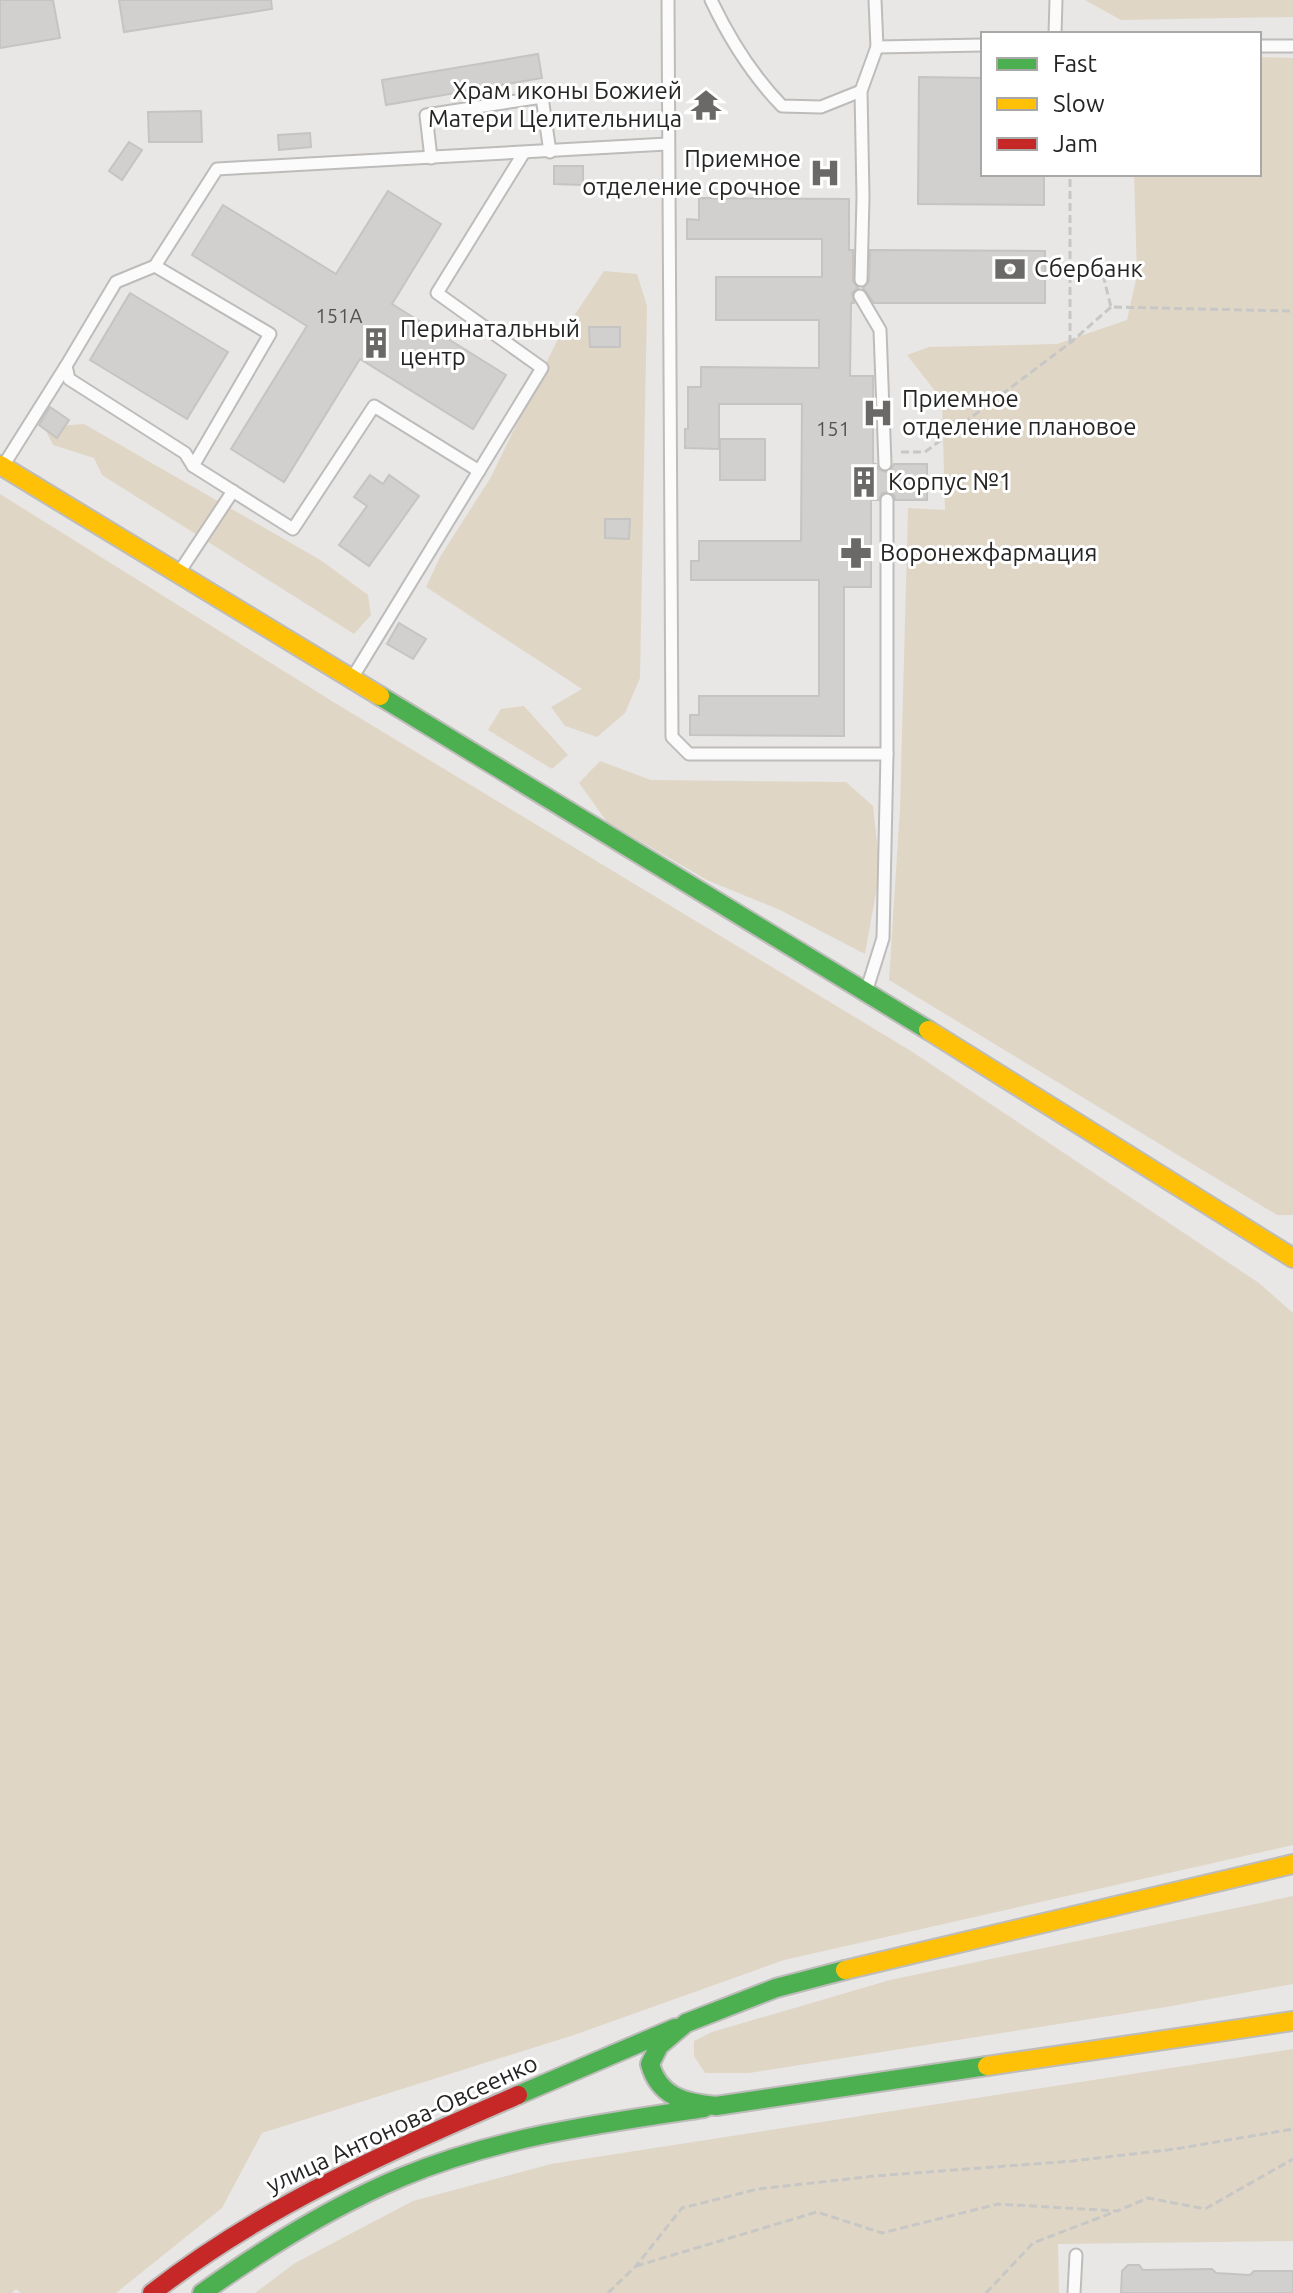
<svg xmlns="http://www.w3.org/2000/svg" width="1293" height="2293" font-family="Ubuntu,sans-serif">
<rect width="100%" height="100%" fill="#e8e7e5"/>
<!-- green -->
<g fill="#e0d6c6">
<path d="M1085 0H1293V17L1121 20Z"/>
<path d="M1259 57 1293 58V1215H1277L889 980 900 808 908 508 945 510 942 400 907 355 929 347 1057 344 1127 320 1137 275 1134 174H1259Z"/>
<path d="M604 271 637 274 647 306 640 678 625 713 597 737 565 726 551 707 582 689 426 587 440 557 491 477 557 341Z"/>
<path d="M84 424 322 561 368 595 371 615 354 634 102 475 94 458 53 445 44 427Z"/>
<path d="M0 494 335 703 911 1051 1259 1283 1293 1313V1845L784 1960 574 2035 262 2133 222 2208 116 2293H21L16 2289 12 2293H0Z"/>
<path d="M524 706 568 755 552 769 488 730 501 709Z"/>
<path d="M600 761 651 780 846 782 873 806 880 870 865 954 780 910 707 880 607 822 579 783Z"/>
<path d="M1293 1896V1984L1166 2007 749 2073H705L694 2056V2041L712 2032 890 1980Z"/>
<path d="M1293 2049V2241L1058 2244 1059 2293H255L295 2263 413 2201 551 2164Z"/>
</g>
<!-- building -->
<g fill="#d1d0cf" stroke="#c5c4c2" stroke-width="2">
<path d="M0 0H53L60 38 0 48Z"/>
<path d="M119 0H271L272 9 124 32Z"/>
<path d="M538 54 542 78 386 105 382 80Z"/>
<path d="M919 77 983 78V174H1044V205L918 204Z"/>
<path d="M201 111 202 142H149L148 112Z"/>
<path d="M310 133 311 147 279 150 278 135Z"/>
<path d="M129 142 142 150 122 180 109 171Z"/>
<path d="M554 166H583V185L554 184Z"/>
<path d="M388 191 441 224 392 304 506 375 473 429 360 359 284 482 231 449 307 326 192 255 223 205 336 274Z"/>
<path d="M699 198 849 199V250H853V281L858 288 852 293 854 303H851L850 376H873V464H876L878 469 885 472 890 471 894 464H927V500H895L894 495 888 492 882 493 879 500H871V587H844V736L690 735V715H699V696H819V580H691V561H699V541H801L802 404H719V449L685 448V429H688V387H701V367L819 368V320H716V277H822V239H687V219L699 220Z"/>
<path d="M870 250 1045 251V303H874L863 288 869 281Z"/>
<path d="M130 293 228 352 187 419 90 360Z"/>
<path d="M589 327H620V347H590Z"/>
<path d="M50 407 69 420 57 438 39 425Z"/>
<rect x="720" y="439" width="45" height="41"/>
<path d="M370 475 383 484 389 475 419 496 369 566 339 545 367 506 354 497Z"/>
<path d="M605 519H630L629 539 605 538Z"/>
<path d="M399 623 426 639 413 659 387 644Z"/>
<path d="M1128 2265H1139L1143 2270 1212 2269 1216 2273 1250 2275 1254 2271H1293V2293H1121L1122 2271Z"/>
</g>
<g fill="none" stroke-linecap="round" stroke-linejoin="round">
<defs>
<g id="lane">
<path d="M668 0 672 737 689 754H887"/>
<path d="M711 0C730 40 751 74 782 106L821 107 861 91"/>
<path d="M875 0 877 47 983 45"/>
<path d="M1055 34 1056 0"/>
<path d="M1259 46H1293"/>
<path d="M431 158 426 115 542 97 550 152"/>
<path d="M155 266 116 282 66 366 69 379 185 453 193 466 293 529 374 406 479 471"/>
<path d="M861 280 863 197 861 91 877 47"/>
<path d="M860 296 880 330 885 464"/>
<path d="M5 463 66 366"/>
<path d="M193 466 270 334 155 266 217 169 667 144"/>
<path d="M180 571 233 491"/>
<path d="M354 675 542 368 437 293 523 154"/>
<path d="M867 989 883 938 887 754V500"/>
<path d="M1074 2293 1076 2255"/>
</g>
<g id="fast">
<path d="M380 696 928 1030"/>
<path d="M845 1970 776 1988 686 2023 659 2046 650 2064C659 2097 685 2103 716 2106L987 2066"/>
<path d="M518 2095 675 2028"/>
<path d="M202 2293C265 2248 330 2207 402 2177 498 2137 602 2123 704 2108"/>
</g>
<g id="slow">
<path d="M0 465 380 696"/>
<path d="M928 1030 1293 1258"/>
<path d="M845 1970 1293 1864"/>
<path d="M987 2066 1293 2021"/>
</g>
<path id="jam" d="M152 2293C263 2206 390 2151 518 2095"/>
</defs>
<!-- lane casing -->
<use href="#lane" stroke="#bdbcba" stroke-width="15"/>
<!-- fast casing -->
<use href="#fast" stroke="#bdbcba" stroke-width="22"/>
<!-- slow casing -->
<use href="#slow" stroke="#bdbcba" stroke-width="22"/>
<!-- jam casing -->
<use href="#jam" stroke="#bdbcba" stroke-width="22"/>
<!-- path -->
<g stroke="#c7c7c6" stroke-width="3" stroke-dasharray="8 4" stroke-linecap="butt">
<path d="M1103 275 1111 307 1293 311"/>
<path d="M1070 343V174"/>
<path d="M901 452H925L1070 343 1111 307"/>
<path d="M636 2266 817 2212 882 2233 998 2204 1117 2211 1148 2198 1205 2209 1293 2159"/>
<path d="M608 2293 636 2266 682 2208 758 2189 875 2176 1073 2161 1175 2149 1293 2129"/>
<path d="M986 2293 1033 2243 1114 2212"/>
</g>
<!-- lane -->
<use href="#lane" stroke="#fcfbfb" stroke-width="11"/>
<!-- fast -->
<use href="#fast" stroke="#4caf50" stroke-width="18"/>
<!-- slow -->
<use href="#slow" stroke="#ffc107" stroke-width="18"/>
<!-- jam -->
<use href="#jam" stroke="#c62828" stroke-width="18"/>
</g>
<!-- icons -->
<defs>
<symbol id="temple-bare" viewBox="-9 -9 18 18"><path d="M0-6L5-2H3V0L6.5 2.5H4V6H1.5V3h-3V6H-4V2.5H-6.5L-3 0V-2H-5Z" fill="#6a6968" stroke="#fff" stroke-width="2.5" paint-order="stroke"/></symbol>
<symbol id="hospital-bare" viewBox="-9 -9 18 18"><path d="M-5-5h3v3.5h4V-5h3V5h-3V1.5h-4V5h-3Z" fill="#6a6968" stroke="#fff" stroke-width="2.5" paint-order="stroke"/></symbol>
<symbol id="bank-bare" viewBox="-9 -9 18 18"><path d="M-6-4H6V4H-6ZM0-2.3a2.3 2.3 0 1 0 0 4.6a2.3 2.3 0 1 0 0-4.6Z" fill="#6a6968" stroke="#fff" stroke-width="2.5" paint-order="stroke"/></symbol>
<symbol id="building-bare" viewBox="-9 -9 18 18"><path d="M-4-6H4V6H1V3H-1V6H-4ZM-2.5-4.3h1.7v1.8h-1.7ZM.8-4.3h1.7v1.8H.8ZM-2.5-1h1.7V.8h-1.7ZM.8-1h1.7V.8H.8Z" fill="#6a6968" stroke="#fff" stroke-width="2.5" paint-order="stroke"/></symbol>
<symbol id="pharmacy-bare" viewBox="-9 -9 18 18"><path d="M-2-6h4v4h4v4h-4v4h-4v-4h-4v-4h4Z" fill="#6a6968" stroke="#fff" stroke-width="2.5" paint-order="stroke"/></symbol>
</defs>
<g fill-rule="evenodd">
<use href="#temple-bare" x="684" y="83" width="44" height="44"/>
<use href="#hospital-bare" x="803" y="151" width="44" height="44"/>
<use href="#bank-bare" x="988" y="247" width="44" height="44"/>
<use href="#building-bare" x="354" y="321" width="44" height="44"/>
<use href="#hospital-bare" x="856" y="391" width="44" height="44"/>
<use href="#building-bare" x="842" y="460" width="44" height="44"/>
<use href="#pharmacy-bare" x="834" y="531" width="44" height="44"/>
</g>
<g text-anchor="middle" stroke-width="6" stroke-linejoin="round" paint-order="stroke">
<!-- number labels -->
<g font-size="20" fill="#525250">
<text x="339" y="323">151А</text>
<text x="833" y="436">151</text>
</g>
<!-- poi labels -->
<g font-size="24" fill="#262524" stroke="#fff" text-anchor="start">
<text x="682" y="99" text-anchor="end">Храм иконы Божией<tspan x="682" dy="28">Матери Целительница</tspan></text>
<text x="801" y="167" text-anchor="end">Приемное<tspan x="801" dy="28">отделение срочное</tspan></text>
<text x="1034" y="277">Сбербанк</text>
<text x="400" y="337">Перинатальный<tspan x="400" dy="28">центр</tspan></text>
<text x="902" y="407">Приемное<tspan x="902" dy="28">отделение плановое</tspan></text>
<text x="888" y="490">Корпус №1</text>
<text x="880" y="561">Воронежфармация</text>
</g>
<!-- street labels -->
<g font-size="24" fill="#262524" stroke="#fff">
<text transform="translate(402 2124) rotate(-25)" y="8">улица Антонова-Овсеенко</text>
</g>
</g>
<!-- legend -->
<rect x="981" y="32" width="280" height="144" fill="#ffffff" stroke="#a8a8a7" stroke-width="2"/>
<rect x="997" y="58" width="40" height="12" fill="#4caf50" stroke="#a8a8a7" stroke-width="2"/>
<text x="1053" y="72" font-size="24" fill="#262524">Fast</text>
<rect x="997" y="98" width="40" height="12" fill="#ffc107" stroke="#a8a8a7" stroke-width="2"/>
<text x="1053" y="112" font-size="24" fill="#262524">Slow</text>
<rect x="997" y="138" width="40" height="12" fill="#c62828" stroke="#a8a8a7" stroke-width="2"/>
<text x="1053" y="152" font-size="24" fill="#262524">Jam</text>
</svg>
